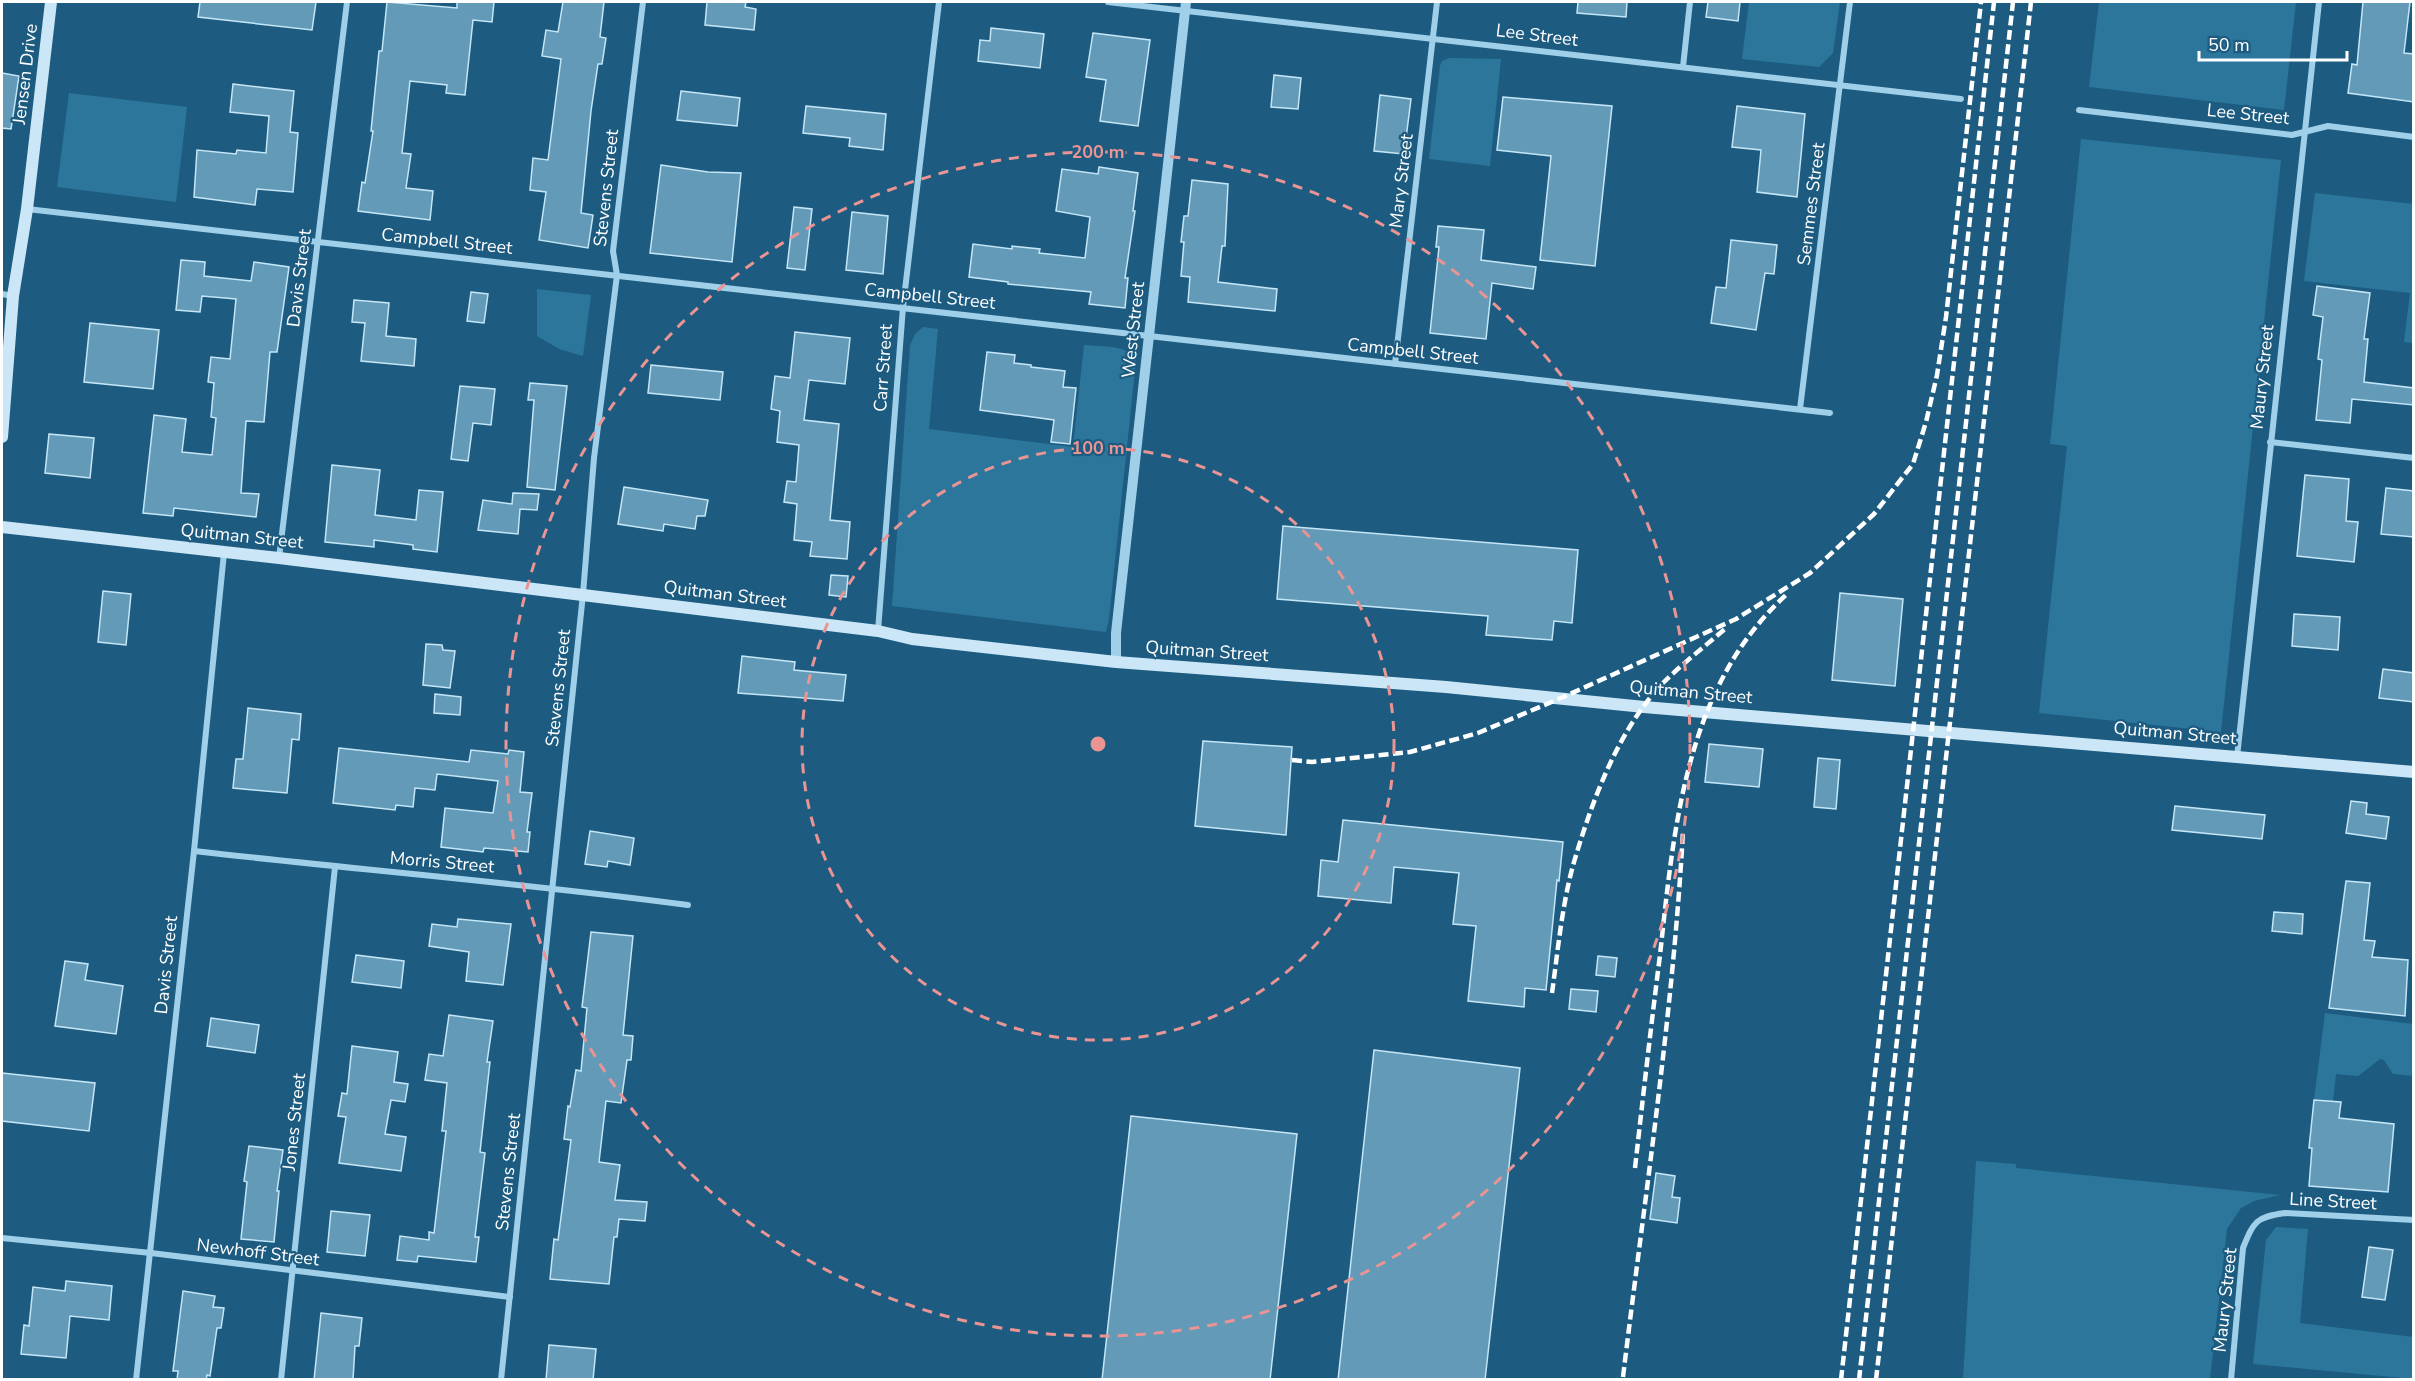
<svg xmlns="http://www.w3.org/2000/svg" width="2415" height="1381" font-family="'Nunito Sans',sans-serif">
<rect width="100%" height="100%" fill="#1d5c80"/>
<!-- green -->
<g fill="#2c769c">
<path d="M1749 2H1840L1833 53 1819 67 1742 59Z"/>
<path d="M2099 2H2296L2284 110 2089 87Z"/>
<path d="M1449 58 1501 59 1490 166 1429 159 1440 66 1442 61Z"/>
<path d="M69 93 187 107 176 202 57 187Z"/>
<path d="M2081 139 2281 160 2221 732 2039 713 2067 446 2050 444Z"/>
<path d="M2315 193 2413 204V343L2404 342 2410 293 2304 281Z"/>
<path d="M537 289 591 295 583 356 559 349 537 336Z"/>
<path d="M923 327 938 329 929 429 1073 447 1084 345C1101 347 1128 344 1136 360L1109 619 1106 632 892 606 910 345 915 334Z"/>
<path d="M2325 1013 2413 1024V1076L2393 1074 2384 1060 2380 1059 2358 1076 2336 1074 2333 1101 2314 1100Z"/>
<path d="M1976 1161 2016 1164V1168L2280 1195 2254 1201 2241 1208 2227 1229 2210 1379H1963Z"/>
<path d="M2276 1227 2308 1229 2300 1323 2413 1337V1379L2253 1364 2266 1240Z"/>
</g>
<!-- building -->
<g fill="#639ab7" stroke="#c4e6f7" stroke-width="1.5">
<path d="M200 2H316L312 30 198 17Z"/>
<path d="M387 2 457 8V2H494L492 22 473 20 465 95 446 93 447 85 410 81 402 153 411 154 406 188 433 191 430 220 358 211 362 182 365 183 373 131H371L379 51H382Z"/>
<path d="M563 2H604L600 37 606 38 602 64H598L591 111 581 213 593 215 588 248 539 240 546 192 530 190 533 158 548 160 561 59 542 56 546 30 558 32Z"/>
<path d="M707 2H746L745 7 756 9 754 30 705 25Z"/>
<path d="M1578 2H1627L1626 17 1577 13Z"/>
<path d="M1708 2H1740L1738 21 1706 17Z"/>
<path d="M2363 2H2410L2404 53 2414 54V102L2348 93 2352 64 2357 65Z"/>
<path d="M991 28 1044 34 1040 68 978 61 980 40 990 41Z"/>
<path d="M1093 33 1150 40 1138 126 1100 121 1106 80 1086 77Z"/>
<path d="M2 73 19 76 11 129 2 128Z"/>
<path d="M1274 75 1301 78 1298 109 1271 107Z"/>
<path d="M233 84 294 91 290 132 298 133 293 192 257 189 255 205 194 197 197 150 236 154 237 150 266 153 269 116 230 112Z"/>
<path d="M681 91 740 98 737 126 677 120Z"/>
<path d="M1380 95 1411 99 1404 154 1374 151Z"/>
<path d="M1503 97 1612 106 1595 266 1540 260 1551 156 1497 150Z"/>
<path d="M806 106 886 114 883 150 849 146 850 138 803 133Z"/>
<path d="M1737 106 1805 114 1797 197 1757 192 1761 150 1732 147Z"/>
<path d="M661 165 708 172 741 173 732 262 650 253Z"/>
<path d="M1099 167 1138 173 1133 211H1135L1125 278H1128L1125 308 1089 304 1091 292 1008 284V282L969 277 973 244 1012 249V246L1040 249 1039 253 1085 258 1090 217 1056 211 1062 169 1098 174Z"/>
<path d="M1192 180 1228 184 1225 246H1222L1218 282 1277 289 1275 311 1188 302 1190 277 1181 276 1184 242H1181L1184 216H1188Z"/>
<path d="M794 207 812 209 805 270 787 268Z"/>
<path d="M852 212 888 216 883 274 846 270Z"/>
<path d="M1438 226 1484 230 1481 260 1536 267 1533 289 1492 283 1486 339 1430 333 1439 247H1436Z"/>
<path d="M1731 240 1777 245 1774 274 1765 273 1756 330 1711 323 1716 287 1726 288Z"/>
<path d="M181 260 205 262 204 276 251 281 254 262 289 267 277 352H270L264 422 246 421 241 493 259 494 256 517 174 508 173 516 143 513 154 415 186 419 182 452 212 455 216 418 211 417 214 383 208 382 211 357 230 359 236 299 202 296 200 312 176 310Z"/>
<path d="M2317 286 2370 293 2364 339H2368L2364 382 2414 388V405L2352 399 2350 423 2316 420 2322 360 2318 359 2323 317 2313 315Z"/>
<path d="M471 292 488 294 484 323 467 321Z"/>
<path d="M354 300 389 303 386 336 416 339 414 366 361 361 365 323 352 322Z"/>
<path d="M90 323 159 330 153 389 84 382Z"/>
<path d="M795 332 850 338 845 384 809 380 804 420 839 424 830 520 850 522 847 559 810 556 812 542 794 540 797 504 784 502 787 481 796 482 799 445 777 442 780 411 771 409 775 376 790 378Z"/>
<path d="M987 352 1015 355 1014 363 1031 365V367L1065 371 1063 387 1076 388 1070 444 1051 442 1054 420 980 410Z"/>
<path d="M651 365 723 372 720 400 648 393Z"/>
<path d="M530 383 567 386 555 490 527 487 534 400H528Z"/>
<path d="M460 386 495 389 491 425 473 423 468 461 451 459Z"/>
<path d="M49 434 94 438 90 478 45 473Z"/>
<path d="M332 465 380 470 375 515 416 520 419 490 443 492 437 552 413 549V545L374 540V547L325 542Z"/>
<path d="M2305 475 2349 479 2346 521 2358 522 2354 562 2297 556Z"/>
<path d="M624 487 708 500 705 516H697L695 529 664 524 663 531 618 524Z"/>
<path d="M2386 488 2414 491V537L2381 534Z"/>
<path d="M513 493 539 494 537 510 520 509 518 534 478 530 483 500 512 504Z"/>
<path d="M1283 526 1578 550 1572 623 1554 621 1552 640 1486 635 1488 616 1277 599Z"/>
<path d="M831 575 848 576 846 597 829 595Z"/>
<path d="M103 591 131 594 126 645 98 642Z"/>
<path d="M1840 593 1903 599 1895 686 1832 680Z"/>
<path d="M2294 614 2340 617 2338 650 2292 646Z"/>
<path d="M426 644 442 645 443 650 455 651 450 688 423 685Z"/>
<path d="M742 656 795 662 794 670 846 675 843 701 738 693Z"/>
<path d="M2383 669 2414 673V702L2379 698Z"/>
<path d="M435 694 461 697 460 715 434 713Z"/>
<path d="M248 708 301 714 299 740 292 739 287 793 233 788 236 759H243Z"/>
<path d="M1203 741 1292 747 1286 835 1195 826Z"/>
<path d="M1709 744 1763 749 1759 787 1705 782Z"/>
<path d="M339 748 469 762 471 750 508 754 509 750 524 752 520 792 532 793 527 832H530L528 852 484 848 483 852 441 847 445 808 493 813 498 781 437 774 435 790 415 788 413 807 396 805 395 810 333 803Z"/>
<path d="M1818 758 1840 760 1836 809 1814 807Z"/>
<path d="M2351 801 2367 803 2366 814 2389 817 2386 839 2346 833Z"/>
<path d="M2175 806 2265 815 2262 839 2172 830Z"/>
<path d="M1343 820 1563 842 1559 881 1557 880 1546 990 1525 988 1524 1007 1468 1001 1476 926 1453 924 1459 873 1394 867 1391 903 1318 896 1321 860 1338 862Z"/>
<path d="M590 831 634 838 630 865 608 861 607 867 585 864Z"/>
<path d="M2346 881 2370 883 2364 940 2375 941 2372 957 2408 960 2405 1016 2329 1008Z"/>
<path d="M2274 912 2303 914 2302 934 2272 931Z"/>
<path d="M458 919 511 924 503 985 466 981 469 952 429 946 432 924 457 927Z"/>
<path d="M591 932 633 936 623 1035 633 1036 631 1060H627L621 1103 606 1101 599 1162 620 1165 615 1200 647 1202 645 1221 619 1219 617 1237H614L609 1284 550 1279 554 1239 558 1240 571 1140 564 1139 568 1106 570 1107 576 1070 581 1071 587 1008 582 1007Z"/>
<path d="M356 955 404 961 401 988 352 982Z"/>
<path d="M1598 956 1617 958 1615 977 1596 975Z"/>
<path d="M65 961 88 964 85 980 123 986 116 1034 55 1026Z"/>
<path d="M1571 989 1598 991 1596 1012 1569 1009Z"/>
<path d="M449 1015 493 1021 487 1062H490L480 1152 485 1153 475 1237H479L476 1262 418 1256 417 1262 397 1260 400 1236 429 1240V1232L434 1233 446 1131H442L447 1083 425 1080 429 1054 443 1056Z"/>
<path d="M211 1018 259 1025 255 1053 207 1046Z"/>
<path d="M352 1046 398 1052 394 1082 408 1084 405 1102 391 1100 385 1134 406 1137 401 1171 339 1163 346 1117 338 1116 342 1093 347 1094Z"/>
<path d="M1374 1050 1520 1068 1485 1380H1338Z"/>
<path d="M2 1073 95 1083 89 1131 2 1121Z"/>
<path d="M2314 1100 2341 1102 2339 1118 2394 1124 2388 1192 2309 1186 2312 1148H2309Z"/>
<path d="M1131 1116 1297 1134 1270 1380H1102Z"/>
<path d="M249 1146 283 1150 277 1191H279L274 1242 241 1239 247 1182 244 1181Z"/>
<path d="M1656 1173 1675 1176 1672 1197 1680 1198 1677 1223 1650 1219Z"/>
<path d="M331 1211 370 1215 365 1256 327 1252Z"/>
<path d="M2369 1247 2393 1250 2385 1300 2362 1297Z"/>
<path d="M66 1281 112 1286 109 1320 70 1316 66 1358 21 1354 24 1325 29 1326 33 1287 65 1291Z"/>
<path d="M183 1291 215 1296 213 1307 224 1308 221 1328H217L210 1376 207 1375 206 1380H177L178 1371H173Z"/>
<path d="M321 1313 362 1318 359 1346H355L353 1380H314Z"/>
<path d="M549 1345 596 1349 593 1380H546Z"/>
</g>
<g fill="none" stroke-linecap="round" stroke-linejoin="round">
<!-- minor -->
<g stroke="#a0d0e9" stroke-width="6">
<path d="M1108 2 1961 99"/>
<path d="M1683 67 1690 2"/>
<path d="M2079 110 2292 135 2328 126 2414 137"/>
<path d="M27 209 1830 413"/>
<path d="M2 294 13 296"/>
<path d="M1395 364 1437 2"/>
<path d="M1800 409 1850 2"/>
<path d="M2270 442 2414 458"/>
<path d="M279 558 347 2"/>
<path d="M878 631 903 307 939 2"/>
<path d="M2237 757 2319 2"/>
<path d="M194 851C359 870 524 883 688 905"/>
<path d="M2 1238 151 1253 510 1297"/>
<path d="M136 1380 194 851 224 553"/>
<path d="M281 1380 335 867"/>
<path d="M501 1380 583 594 594 458 617 275 613 251 643 2"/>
<path d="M2231 1380 2243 1248C2254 1221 2256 1217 2285 1213L2414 1220"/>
</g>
<!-- tertiary -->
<path stroke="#a0d0e9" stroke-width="10" d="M1116 662V633L1186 2"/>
<!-- secondary -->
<g stroke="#cbe7f7" stroke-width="12">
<path d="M2 437 13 296 27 209 51 2"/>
<path d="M2 527 279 558 878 631 912 639 1116 662 1446 687 1644 707 2414 772"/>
</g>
<!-- rail -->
<g stroke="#fff" stroke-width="4.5" stroke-dasharray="10 4.5" stroke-linecap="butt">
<path d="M1292 760 1312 762 1410 752 1478 733 1561 698 1736 619 1810 573 1874 514 1913 464 1926 422 1937 375 1946 317 1981 2"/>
<path d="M1552 993C1558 950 1562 904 1574 862 1592 801 1618 730 1663 683 1682 664 1704 647 1725 629"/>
<path d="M1635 1168C1643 1097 1651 1026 1660 955 1674 828 1685 687 1786 595"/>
<path d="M1623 1377C1645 1195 1673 1013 1683 831"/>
<path d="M1841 1380 1994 2"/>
<path d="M1859 1380 2013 2"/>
<path d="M1876 1380 2031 2"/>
</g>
</g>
<!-- distance rings -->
<g fill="none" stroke="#ea9494" stroke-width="3" stroke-dasharray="10 8">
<circle cx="1098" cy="744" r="296"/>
<circle cx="1098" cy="744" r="592"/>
</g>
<g text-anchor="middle" stroke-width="4.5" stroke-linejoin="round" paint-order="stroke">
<!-- street labels -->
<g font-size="18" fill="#fff" stroke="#1d5c80">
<text transform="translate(1537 35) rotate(7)" y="6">Lee Street</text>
<text transform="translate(25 74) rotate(-83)" y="6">Jensen Drive</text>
<text transform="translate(2248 114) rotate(6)" y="6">Lee Street</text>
<text transform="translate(1401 181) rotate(-83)" y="6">Mary Street</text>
<text transform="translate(606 188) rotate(-84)" y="6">Stevens Street</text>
<text transform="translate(1811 204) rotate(-83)" y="6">Semmes Street</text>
<text transform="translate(447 241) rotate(6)" y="6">Campbell Street</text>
<text transform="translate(299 278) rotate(-83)" y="6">Davis Street</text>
<text transform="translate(930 296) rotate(6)" y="6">Campbell Street</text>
<text transform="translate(1133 330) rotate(-84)" y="6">West Street</text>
<text transform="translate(1413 351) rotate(6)" y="6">Campbell Street</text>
<text transform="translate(883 368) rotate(-86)" y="6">Carr Street</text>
<text transform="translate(2262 377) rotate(-84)" y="6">Maury Street</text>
<text transform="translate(242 536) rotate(6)" y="6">Quitman Street</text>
<text transform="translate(725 594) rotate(7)" y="6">Quitman Street</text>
<text transform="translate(1207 651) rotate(4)" y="6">Quitman Street</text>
<text transform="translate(558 688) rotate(-84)" y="6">Stevens Street</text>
<text transform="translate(1691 692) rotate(5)" y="6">Quitman Street</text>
<text transform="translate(2175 733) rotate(5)" y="6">Quitman Street</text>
<text transform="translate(442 862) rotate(5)" y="6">Morris Street</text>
<text transform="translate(166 965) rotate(-84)" y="6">Davis Street</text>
<text transform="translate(294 1122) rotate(-84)" y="6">Jones Street</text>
<text transform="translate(508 1172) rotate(-84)" y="6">Stevens Street</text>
<text transform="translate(2333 1201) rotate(3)" y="6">Line Street</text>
<text transform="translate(258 1252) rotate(7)" y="6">Newhoff Street</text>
<text transform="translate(2225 1300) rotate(-84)" y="6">Maury Street</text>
</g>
</g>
<circle cx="1098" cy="744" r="9" fill="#ea9494" stroke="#1d5c80" stroke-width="3"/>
<g font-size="18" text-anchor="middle" font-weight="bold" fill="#ea9494" stroke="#1d5c80" stroke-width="4.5" stroke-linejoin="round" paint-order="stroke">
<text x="1098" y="158">200 m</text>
<text x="1098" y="454">100 m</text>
</g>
<!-- border -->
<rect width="2415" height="1381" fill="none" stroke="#ffffff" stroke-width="6"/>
<!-- scale -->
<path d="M2199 51v9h148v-9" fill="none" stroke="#ffffff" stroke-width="3"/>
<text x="2208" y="51" font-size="18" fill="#ffffff" stroke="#1d5c80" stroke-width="4.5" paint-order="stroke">50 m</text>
</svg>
